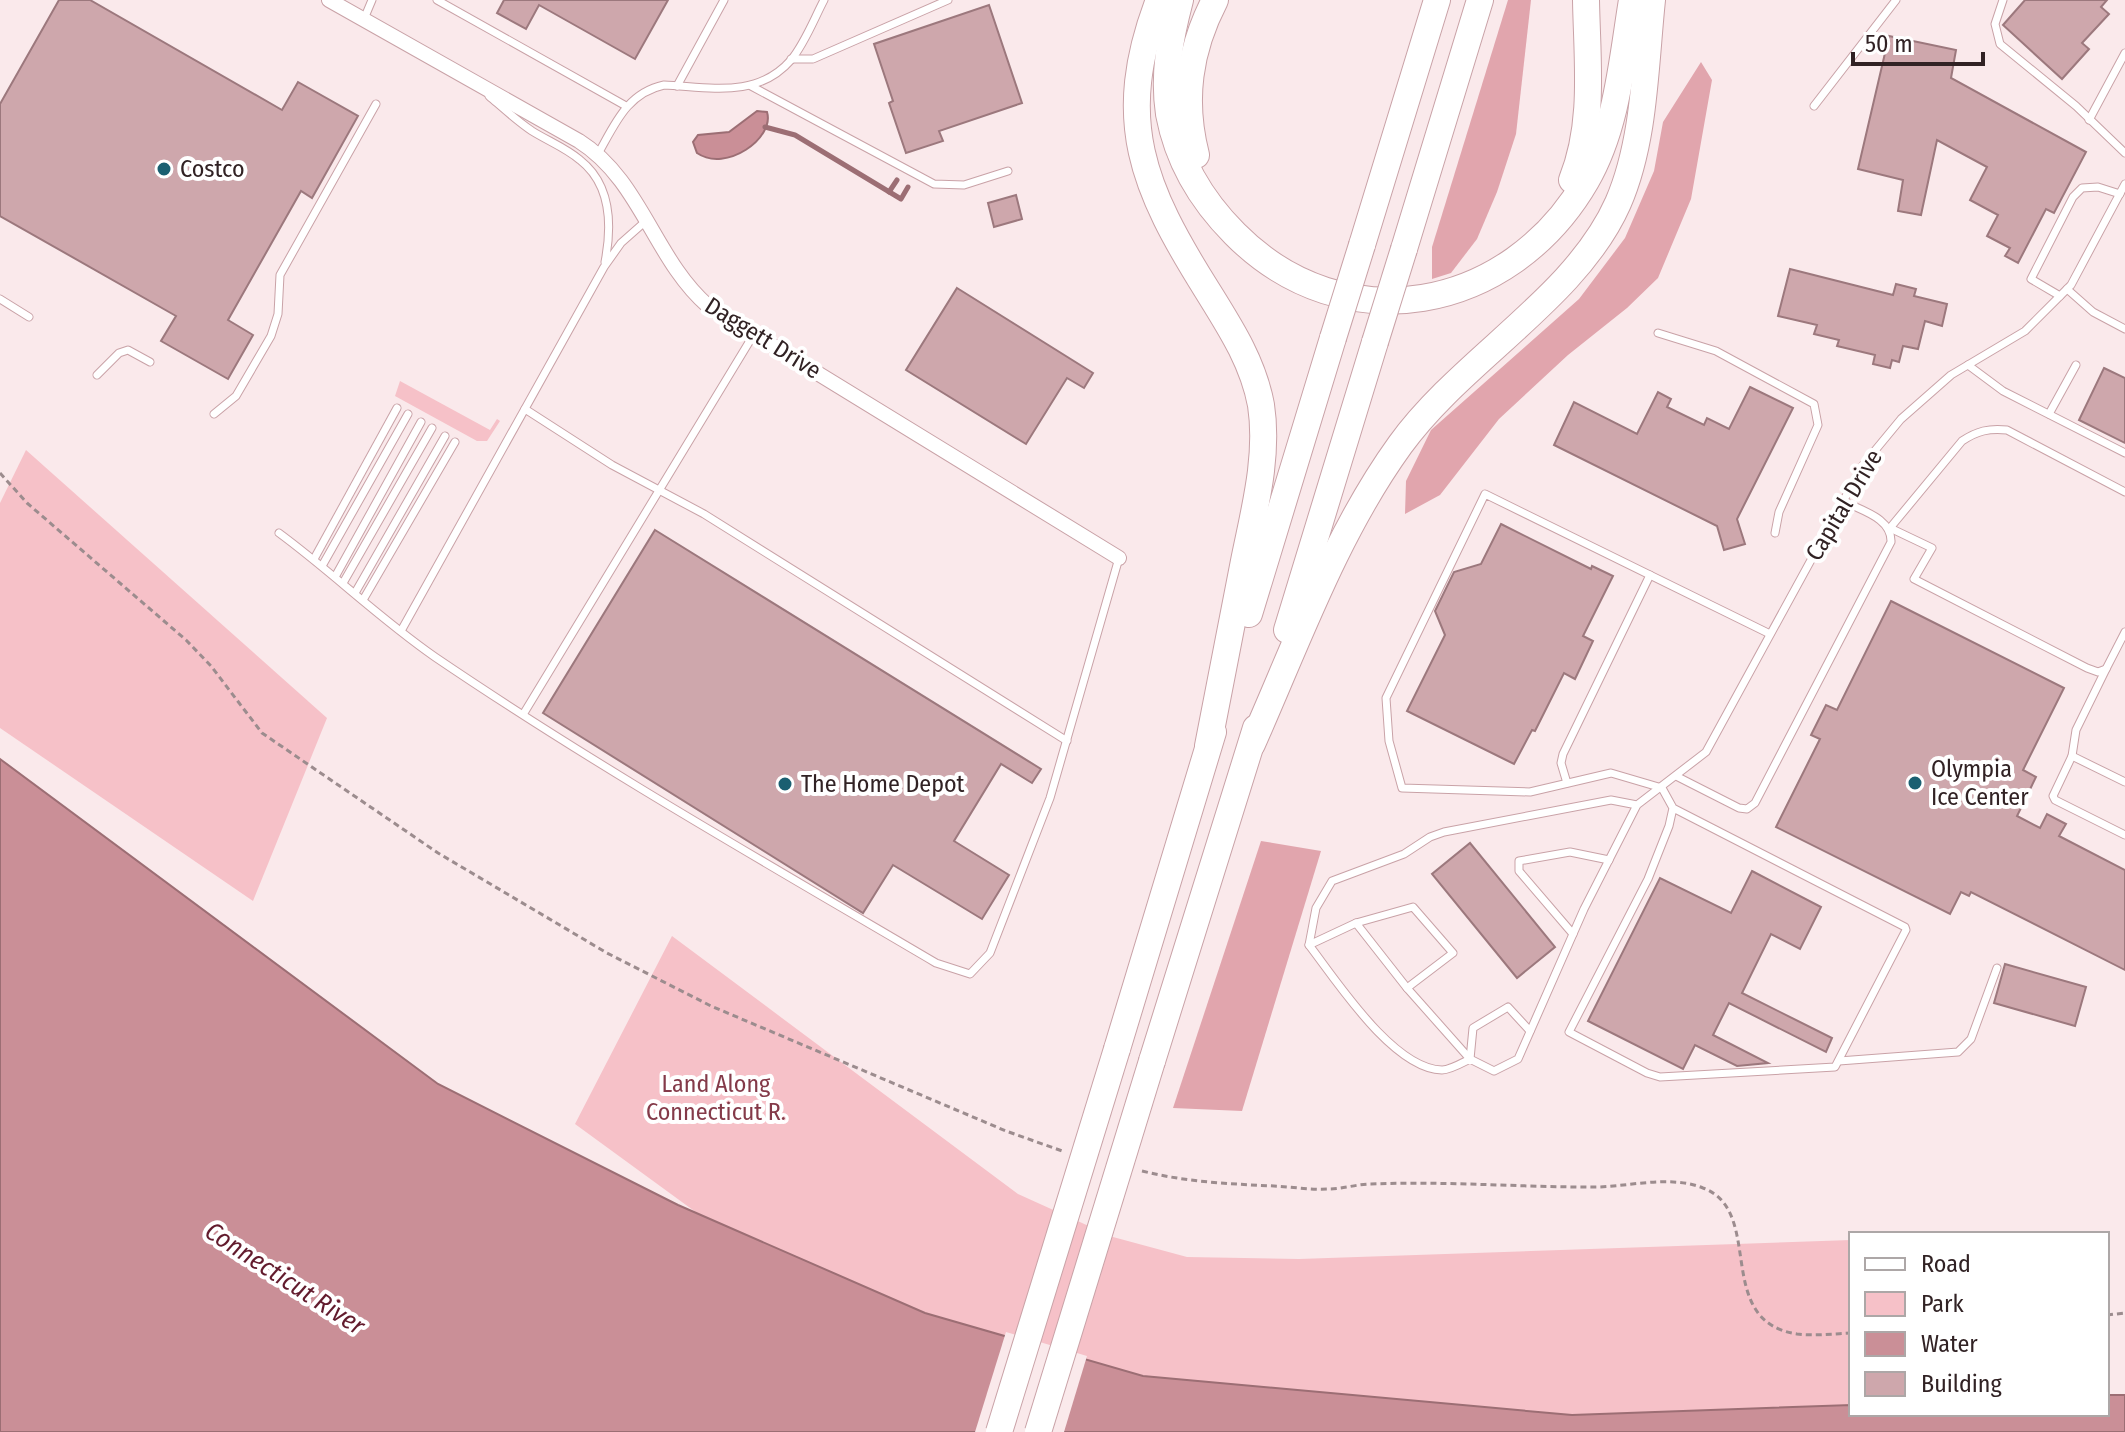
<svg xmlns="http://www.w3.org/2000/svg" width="2125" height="1432" font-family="'Fira Sans Condensed',sans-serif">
<rect width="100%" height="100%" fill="#fae9eb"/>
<!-- green -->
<g fill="#f6c1c8">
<path d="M400 381 490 430 497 419 500 421 487 441H477L395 396Z"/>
<path d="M26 450 327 718 253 901 0 728V503Z"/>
<path d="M672 936 1018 1194 1113 1237 1187 1257 1299 1259 1851 1240V1411L1693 1432H1114L925 1313 697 1213 575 1124Z"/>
</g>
<!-- forest -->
<g fill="#e1a5ad">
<path d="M1508 0H1531L1516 134 1497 192 1477 239 1451 273 1432 279V247Z"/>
<path d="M1701 62 1712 80 1691 199 1658 278 1627 308 1568 355 1499 419 1440 495 1405 514 1406 481 1431 430 1579 299 1625 238 1654 171 1663 122Z"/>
<path d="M1261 841 1321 851 1242 1111 1173 1108Z"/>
</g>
<!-- water -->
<g fill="#ca8f97" stroke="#9c6e74" stroke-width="2">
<path d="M757 111 767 112C775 138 726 173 697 153L693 142 698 135 729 132Z"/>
<path d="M0 759 438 1084 678 1205 925 1313 1143 1376 1572 1415 1851 1405V1414H2107V1395H2125V1432H0Z"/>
</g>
<!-- pier -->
<path fill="#fae9eb" d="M1006 1332 1087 1356 1064 1432H975Z"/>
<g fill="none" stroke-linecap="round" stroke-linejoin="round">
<!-- stream -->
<g stroke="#9c6e74" stroke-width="5">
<path d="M765 127 795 135 901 199 908 187"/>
<path d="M889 192 897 180"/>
</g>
</g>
<!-- building -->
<g fill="#cea7ac" stroke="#9c787d" stroke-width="2">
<path d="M59 0H90L282 110 298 82 358 116 312 198 301 191 228 320 253 335 228 379 161 341 176 316 0 216V104Z"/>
<path d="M504 0H668L635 59 539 5 526 29 497 13Z"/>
<path d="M2025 0H2107L2101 7 2109 14 2082 43 2089 49 2062 79 2003 25Z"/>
<path d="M989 5 1022 103 939 131 943 141 906 153 889 103 893 101 874 44Z"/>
<path d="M1889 36 1956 50 1951 78 2086 152 2054 213 2046 209 2018 263 2005 256 2010 248 1987 236 1998 215 1970 200 1987 167 1937 140 1921 215 1898 211 1903 180 1858 169Z"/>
<path d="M1016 195 1022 219 994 227 988 203Z"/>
<path d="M1790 269 1893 295 1896 284 1916 289 1914 296 1947 304 1942 326 1925 321 1918 349 1903 346 1899 362 1892 360 1890 368 1873 364 1875 355 1837 346 1839 340 1814 334 1817 325 1778 316Z"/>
<path d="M957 288 1093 373 1084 388 1067 378 1026 444 906 370Z"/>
<path d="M2104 368 2125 378V443L2079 420Z"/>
<path d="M1750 387 1793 408 1737 519 1745 544 1724 550 1717 526 1554 445 1574 402 1637 434 1658 392 1671 399 1667 407 1704 425 1707 418 1729 429Z"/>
<path d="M1501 524 1591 569 1592 566 1613 576 1583 636 1593 641 1575 679 1564 673 1535 731 1532 730 1514 764 1407 711 1445 635 1435 611 1454 572 1481 564Z"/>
<path d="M655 530 1041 769 1032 783 1001 764 954 841 1009 875 982 919 893 865 863 913 543 713Z"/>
<path d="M1891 601 2064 688 2023 770 2036 777 2017 816 2040 828 2047 814 2066 824 2059 836 2125 870V970L1971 892 1969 896 1961 892 1950 914 1776 827 1820 739 1811 735 1826 705 1837 710Z"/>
<path d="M1470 843 1555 947 1517 978 1432 874Z"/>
<path d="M1752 871 1821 907 1800 949 1771 934 1742 993 1832 1038 1826 1052 1729 1003 1713 1035 1768 1063 1737 1066 1695 1045 1683 1069 1588 1021 1660 878 1731 913Z"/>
<path d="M2005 964 2086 987 2075 1026 1994 1003Z"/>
</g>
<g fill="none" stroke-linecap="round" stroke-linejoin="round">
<defs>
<g id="service">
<path d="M437 0 626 106"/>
<path d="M2003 0 1995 24 2000 44 2076 106 2125 153"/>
<path d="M364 19 372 0"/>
<path d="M791 59H813L948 0"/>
<path d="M677 86 724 0"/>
<path d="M751 86 934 184 964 185 1008 171"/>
<path d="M489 96C503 108 517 121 532 131 548 141 566 148 580 160 612 185 612 226 605 262"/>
<path d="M1814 106 1896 0"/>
<path d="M2089 120 2125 53"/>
<path d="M598 154C615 124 627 93 664 85 709 87 757 99 791 60 805 43 814 19 824 0"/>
<path d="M2067 289 2093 312 2125 329"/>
<path d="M2060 296 2031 279 2073 197 2082 188 2098 187 2120 194"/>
<path d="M0 299 29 317"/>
<path d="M1658 333 1716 351 1814 404 1818 425 1779 512 1775 533"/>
<path d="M1968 365 2003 391 2125 453"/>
<path d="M97 375 119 353 128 350 150 362"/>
<path d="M525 409 612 465 704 514 1067 741"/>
<path d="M214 414 236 396 271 336 278 314 280 275 376 104"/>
<path d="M2049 414 2076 365"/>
<path d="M2125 492 2007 430C1989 428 1977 431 1962 441L1890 528 1932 548 1914 579 2087 668 2098 672 2106 669 2125 632"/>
<path d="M279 533C332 572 380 619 435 657 597 767 768 864 936 963L970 974 990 953 1050 798 1119 558"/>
<path d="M314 559 397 408"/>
<path d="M322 566 408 414"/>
<path d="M335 577 421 422"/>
<path d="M343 583 432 428"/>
<path d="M355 593 445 436"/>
<path d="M363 600 455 442"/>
<path d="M401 631 604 267 621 243 647 220"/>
<path d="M2106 669 2076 730 2072 756 2053 796 2055 800 2125 835"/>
<path d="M524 713 754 334"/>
<path d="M2072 756 2125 782"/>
<path d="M1676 776 1739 808 1747 809 1755 803 1891 542C1892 518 1862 511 1843 501"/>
<path d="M1567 783 1561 763 1563 754 1650 575"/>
<path d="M1637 805 1611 800 1444 832 1430 837 1404 854 1332 881 1316 908 1309 945C1336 980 1393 1069 1442 1070 1450 1070 1462 1063 1470 1059L1494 1071 1518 1059 1584 909 1637 805 1706 752 1863 465 1901 419 1951 375 2025 331 2071 285 2125 184"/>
<path d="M1673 808 1905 927 1906 930 1835 1067 1660 1077 1647 1073 1569 1032 1648 879 1669 826 1673 808 1662 788 1611 773 1530 792 1402 788 1389 741 1386 698 1485 494 1770 634"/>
<path d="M1356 923 1407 988"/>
<path d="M1573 934 1519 871V861L1570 852 1609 860"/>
<path d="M1309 945 1356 923 1413 907 1453 953 1407 988 1470 1059"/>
<path d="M1470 1059 1473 1028 1508 1007 1530 1031"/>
<path d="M1839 1061 1958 1052 1971 1039 1997 968"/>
</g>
<path id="minor" d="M329 0 579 141C641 180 654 259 708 306L1119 558"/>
<g id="motorway">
<path d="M1159 0C1113 120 1143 188 1207 290 1230 327 1253 362 1261 405 1269 457 1254 511 1244 561 1232 623 1220 684 1208 746"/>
<path d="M1180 0C1170 38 1163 75 1169 114 1178 162 1201 200 1235 234 1344 344 1510 312 1586 181 1617 128 1622 61 1632 0"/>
<path d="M1196 155C1182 100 1189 50 1215 0"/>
<path d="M1572 180C1595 123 1587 60 1586 0"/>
<path d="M1362 245 1437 0"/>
<path d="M1404 249 1480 0"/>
<path d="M1249 614 1333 338"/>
<path d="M1287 630 1375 342"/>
<path d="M1252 744C1297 643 1335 535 1400 445 1462 359 1576 298 1618 203 1645 141 1645 66 1652 0"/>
<path d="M1117 1049 1213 732"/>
<path d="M1152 1061 1256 728"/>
</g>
</defs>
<!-- service casing -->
<use href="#service" stroke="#c9a2a7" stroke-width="9"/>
<!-- minor casing -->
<use href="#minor" stroke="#c9a2a7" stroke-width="16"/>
<!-- motorway casing -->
<use href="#motorway" stroke="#c9a2a7" stroke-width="28"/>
<!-- path -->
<g stroke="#9c8c8e" stroke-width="3" stroke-dasharray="6 4" stroke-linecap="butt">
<path d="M0 473 27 503 186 640 211 666 262 733 438 853 607 953 711 1006 1006 1131 1065 1152"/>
<path d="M1142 1171C1186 1182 1230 1184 1274 1186 1292 1187 1311 1190 1329 1189 1343 1189 1357 1184 1371 1184 1443 1181 1516 1187 1589 1187 1625 1188 1668 1174 1703 1188 1766 1211 1712 1321 1797 1334 1815 1336 1833 1334 1851 1333"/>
<path d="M2107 1315 2125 1313"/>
</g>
<!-- service -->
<use href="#service" stroke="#fff" stroke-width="7"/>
<!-- minor -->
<use href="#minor" stroke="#fff" stroke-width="14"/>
<!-- motorway -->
<use href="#motorway" stroke="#fff" stroke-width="26"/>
<defs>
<g id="motorway-bridge">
<path d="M1333 338 1362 245"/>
<path d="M1375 342 1404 249"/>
<path d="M999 1432 1117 1049"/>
<path d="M1038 1432 1152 1061"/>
</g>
</defs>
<!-- motorway-bridge casing -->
<use href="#motorway-bridge" stroke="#c9a2a7" stroke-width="28" stroke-linecap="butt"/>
<!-- motorway-bridge -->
<use href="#motorway-bridge" stroke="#fff" stroke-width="26"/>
</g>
<!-- markers -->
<g fill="#1a5f71" stroke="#fff" stroke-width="3">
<circle cx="164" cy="169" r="8"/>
<circle cx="1915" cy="783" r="8"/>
<circle cx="785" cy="784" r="8"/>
</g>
<g text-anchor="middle" stroke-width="8" stroke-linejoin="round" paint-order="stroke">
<!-- poi labels -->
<g font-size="24" fill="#312224" stroke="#fff" text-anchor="start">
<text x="180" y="177">Costco</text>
<text x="1931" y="777">Olympia<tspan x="1931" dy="28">Ice Center</tspan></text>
<text x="801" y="792">The Home Depot</text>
</g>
<!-- street labels -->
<g font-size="24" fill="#312224" stroke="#fff">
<text transform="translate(763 338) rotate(32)" y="8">Daggett Drive</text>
<text transform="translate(1844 505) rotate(-59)" y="8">Capital Drive</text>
</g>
<!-- park labels -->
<g font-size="24" fill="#843a49" stroke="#fff">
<text x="716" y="1092">Land Along<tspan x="716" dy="28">Connecticut R.</tspan></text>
</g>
<!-- water labels -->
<g font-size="26" font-style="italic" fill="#621b2d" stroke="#fff">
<text transform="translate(285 1278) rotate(33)" y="9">Connecticut River</text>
</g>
</g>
<!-- legend -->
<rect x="1849" y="1232" width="260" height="184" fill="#ffffff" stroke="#ada7a7" stroke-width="2"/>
<rect x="1865" y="1258" width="40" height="12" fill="#ffffff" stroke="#ada7a7" stroke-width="2"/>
<text x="1921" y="1272" font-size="24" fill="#312224">Road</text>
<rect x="1865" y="1292" width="40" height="24" fill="#f6c1c8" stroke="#ada7a7" stroke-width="2"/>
<text x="1921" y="1312" font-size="24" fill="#312224">Park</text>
<rect x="1865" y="1332" width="40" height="24" fill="#ca8f97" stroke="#ada7a7" stroke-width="2"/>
<text x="1921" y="1352" font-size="24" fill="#312224">Water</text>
<rect x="1865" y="1372" width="40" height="24" fill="#cea7ac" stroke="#ada7a7" stroke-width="2"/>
<text x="1921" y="1392" font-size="24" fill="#312224">Building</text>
<!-- scale -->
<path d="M1853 52v12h130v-12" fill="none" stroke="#312224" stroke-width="4"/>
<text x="1865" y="52" font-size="24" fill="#312224" stroke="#ffffff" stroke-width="6" paint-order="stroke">50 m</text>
</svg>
